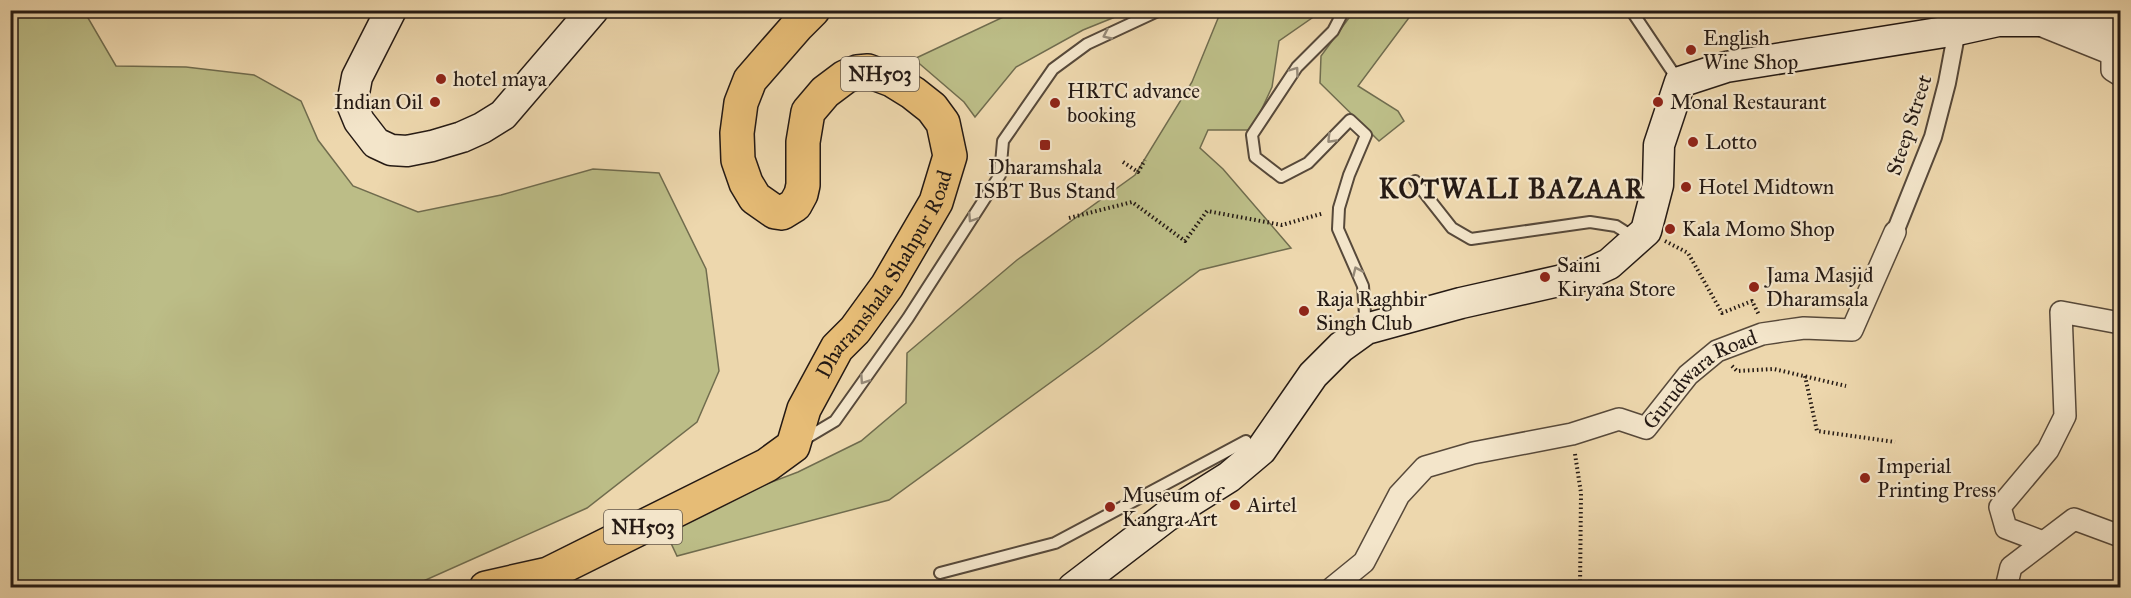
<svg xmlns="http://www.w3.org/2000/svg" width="2131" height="598" font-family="'IM FELL Great Primer',serif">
<rect width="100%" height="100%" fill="#edd7ad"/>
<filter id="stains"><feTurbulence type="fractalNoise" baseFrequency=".00333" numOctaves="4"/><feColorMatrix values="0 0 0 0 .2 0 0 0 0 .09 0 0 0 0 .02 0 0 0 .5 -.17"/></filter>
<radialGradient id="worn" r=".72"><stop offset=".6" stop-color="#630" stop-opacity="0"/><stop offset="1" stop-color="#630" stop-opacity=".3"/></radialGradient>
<!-- green -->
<g fill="#bcbd87" stroke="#706c4e" stroke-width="1.5">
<path d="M10 11H84L116 66 186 67 254 75 301 101 318 140 353 186 418 212 501 195 593 169 659 173 706 269 719 371 697 422 587 508 410 587H11Z"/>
<path d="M1016 11H1130L1083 30 1016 67 975 117 964 102 914 59Z"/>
<path d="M1221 11H1322L1279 41 1272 87 1252 130H1208L1200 148 1223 169 1291 248 1200 270 1098 348 889 500 677 556 662 524 798 472 861 441 906 403 907 353 1017 260 1135 175 1192 82Z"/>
<path d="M1354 11H1414L1358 86 1398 111 1404 121 1379 141 1320 83 1321 56Z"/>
</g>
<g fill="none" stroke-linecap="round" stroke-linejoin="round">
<defs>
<g id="service">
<path d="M1344 10 1333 31 1297 67 1252 135 1255 157 1281 177 1308 163 1350 120 1366 135 1349 175 1339 208 1338 229 1363 286 1366 328"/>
<path d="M1631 10 1678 80"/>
<path d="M1415 181 1452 228 1471 239 1590 222 1616 226 1635 238"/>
<path d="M803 440 835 421 908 318 1000 175 1003 141 1053 69 1087 44 1160 10"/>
<path d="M940 573 1055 543 1246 441"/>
</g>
<path id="pedestrian" d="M1895 232 1933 137 1947 83 1957 30"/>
<g id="minor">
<path d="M2108 50 2112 52V70L2120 75"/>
<path d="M2043 542 2006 528 2000 507 2048 450 2065 416 2061 312 2120 323"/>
<path id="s1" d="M1332 588 1364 562 1399 495 1425 467 1473 453 1572 434 1619 419 1646 428 1688 375 1717 351 1762 334 1782 331 1804 328 1852 330 1895 232"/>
<path d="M2006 588 2011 567 2074 519 2120 536"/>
</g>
<g id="tertiary">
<path d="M2038 21 2120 54"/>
<path d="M2069 23H2084L2120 31"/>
</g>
<g id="secondary">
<path d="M391 10 357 77 352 104 359 121 376 143 391 150 407 151 432 146 462 137 482 128 503 115 593 10"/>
<path d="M1073 588 1167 516 1229 477 1261 450 1313 375 1341 347 1366 329 1461 303 1585 275 1609 264 1646 231 1658 185 1659 145 1680 82 1726 67 1957 30 1998 21H2038L2051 10"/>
</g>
<g id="primary">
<path id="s2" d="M486 588 548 574 767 465 793 446 804 409 837 348 855 330 887 286 936 202 950 156 943 123 932 108 913 93 892 80 868 71 857 72 845 77 825 92 808 112 803 142V185L801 194 795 205 782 213 775 212 755 198 746 183 738 160 737 133 741 103 750 80 798 25 813 10"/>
</g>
</defs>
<!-- service casing -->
<use href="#service" stroke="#57493a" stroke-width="14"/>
<!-- pedestrian casing -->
<use href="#pedestrian" stroke="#57493a" stroke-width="20"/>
<!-- minor casing -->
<use href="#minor" stroke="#57493a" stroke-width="24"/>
<!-- tertiary casing -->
<use href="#tertiary" stroke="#57493a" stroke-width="30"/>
<!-- secondary casing -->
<use href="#secondary" stroke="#251a14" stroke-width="33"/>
<!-- primary casing -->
<use href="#primary" stroke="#251a14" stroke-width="36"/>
<!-- path -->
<g stroke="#251a14" stroke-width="4" stroke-dasharray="1.5 3" stroke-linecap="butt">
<path d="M1123 162 1138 172 1145 160"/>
<path d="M1069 218 1132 202 1185 241 1207 211 1282 225 1324 213"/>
<path d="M1665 241 1688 253 1722 313 1752 301 1759 315"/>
<path d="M1732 366 1737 371 1774 369 1846 386"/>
<path d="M1805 376 1817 431 1895 442"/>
<path d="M1575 454 1581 493 1580 588"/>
</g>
<!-- service -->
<use href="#service" stroke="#f3e5ca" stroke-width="10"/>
<!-- pedestrian -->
<use href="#pedestrian" stroke="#f3e5ca" stroke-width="16"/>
<!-- minor -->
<use href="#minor" stroke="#f3e5ca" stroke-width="21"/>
<!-- tertiary -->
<use href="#tertiary" stroke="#f3e5ca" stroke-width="27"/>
<!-- secondary -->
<use href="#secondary" stroke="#f3e5ca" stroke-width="30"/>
<!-- primary -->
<use href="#primary" stroke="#e6bc76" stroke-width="33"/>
</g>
<!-- one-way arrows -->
<defs><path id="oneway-chevron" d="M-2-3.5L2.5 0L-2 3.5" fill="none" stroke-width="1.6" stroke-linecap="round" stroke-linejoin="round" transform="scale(1.5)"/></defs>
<g stroke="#968a78">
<use href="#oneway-chevron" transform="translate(1107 35) rotate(155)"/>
<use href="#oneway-chevron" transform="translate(1295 71) rotate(-54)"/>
<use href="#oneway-chevron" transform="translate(1331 139) rotate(134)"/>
<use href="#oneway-chevron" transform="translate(972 218) rotate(123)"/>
<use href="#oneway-chevron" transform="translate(1357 271) rotate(-114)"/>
<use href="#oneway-chevron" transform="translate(864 380) rotate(124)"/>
</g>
<!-- markers -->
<g fill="#8f2418" stroke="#f3e5ca" stroke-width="2">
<circle cx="1691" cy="50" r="6"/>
<circle cx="441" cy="79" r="6"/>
<circle cx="435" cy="102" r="6"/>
<circle cx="1658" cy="102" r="6"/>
<circle cx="1055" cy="103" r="6"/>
<circle cx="1693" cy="142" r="6"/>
<rect x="1039" y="139" width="12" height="12" rx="3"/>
<circle cx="1686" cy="187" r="6"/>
<circle cx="1670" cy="229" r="6"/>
<circle cx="1545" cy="277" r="6"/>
<circle cx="1754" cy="287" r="6"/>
<circle cx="1304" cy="311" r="6"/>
<circle cx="1865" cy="478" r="6"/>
<circle cx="1235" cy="505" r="6"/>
<circle cx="1110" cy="507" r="6"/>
</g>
<g text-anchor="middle" stroke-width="4.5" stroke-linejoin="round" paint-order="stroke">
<!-- shield labels -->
<g fill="#f3e5ca" stroke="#63574b" stroke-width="1.5">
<rect x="841" y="57" width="78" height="34" rx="4.5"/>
<rect x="604" y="510" width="78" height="34" rx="4.5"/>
</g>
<g font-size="20" font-weight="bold" fill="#251a14">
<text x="880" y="81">NH503</text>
<text x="643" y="534">NH503</text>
</g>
<!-- poi labels -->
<g font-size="21" fill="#251a14" stroke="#f3e5ca" text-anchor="start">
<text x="1703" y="45">English<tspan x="1703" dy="24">Wine Shop</tspan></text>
<text x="453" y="86">hotel maya</text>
<text x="1067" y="98">HRTC advance<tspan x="1067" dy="24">booking</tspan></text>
<text x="423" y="109" text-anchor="end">Indian Oil</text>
<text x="1670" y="109">Monal Restaurant</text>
<text x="1705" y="149">Lotto</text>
<text x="1045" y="174" text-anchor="middle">Dharamshala<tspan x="1045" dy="24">ISBT Bus Stand</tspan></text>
<text x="1698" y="194">Hotel Midtown</text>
<text x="1682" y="236">Kala Momo Shop</text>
<text x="1557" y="272">Saini<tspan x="1557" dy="24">Kiryana Store</tspan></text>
<text x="1766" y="282">Jama Masjid<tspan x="1766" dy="24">Dharamsala</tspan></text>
<text x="1316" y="306">Raja Raghbir<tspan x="1316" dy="24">Singh Club</tspan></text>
<text x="1877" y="473">Imperial<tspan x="1877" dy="24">Printing Press</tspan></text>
<text x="1122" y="502">Museum of<tspan x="1122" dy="24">Kangra Art</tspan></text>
<text x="1247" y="512">Airtel</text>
</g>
<!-- street labels -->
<g font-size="21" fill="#251a14" stroke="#f3e5ca">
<text transform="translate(1909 125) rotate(-72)" y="7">Steep Street</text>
<text dy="7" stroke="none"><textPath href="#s2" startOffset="537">Dharamshala Shahpur Road</textPath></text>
<text dy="7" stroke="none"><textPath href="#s1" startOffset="458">Gurudwara Road</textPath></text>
</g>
<!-- district labels -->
<g font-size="27" font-weight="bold" letter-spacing="1.5" fill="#251a14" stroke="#f3e5ca">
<text x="1512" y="198">KOTWALI BAZAAR</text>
</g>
</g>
<!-- margin -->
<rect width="2131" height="598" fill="none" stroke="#edd7ad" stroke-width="36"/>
<rect x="12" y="12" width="2107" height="574" fill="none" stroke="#251a14" stroke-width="3"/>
<rect x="18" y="18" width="2095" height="562" fill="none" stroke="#251a14" stroke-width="1.5"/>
<rect width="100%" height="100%" filter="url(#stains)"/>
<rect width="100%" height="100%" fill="url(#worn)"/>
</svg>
